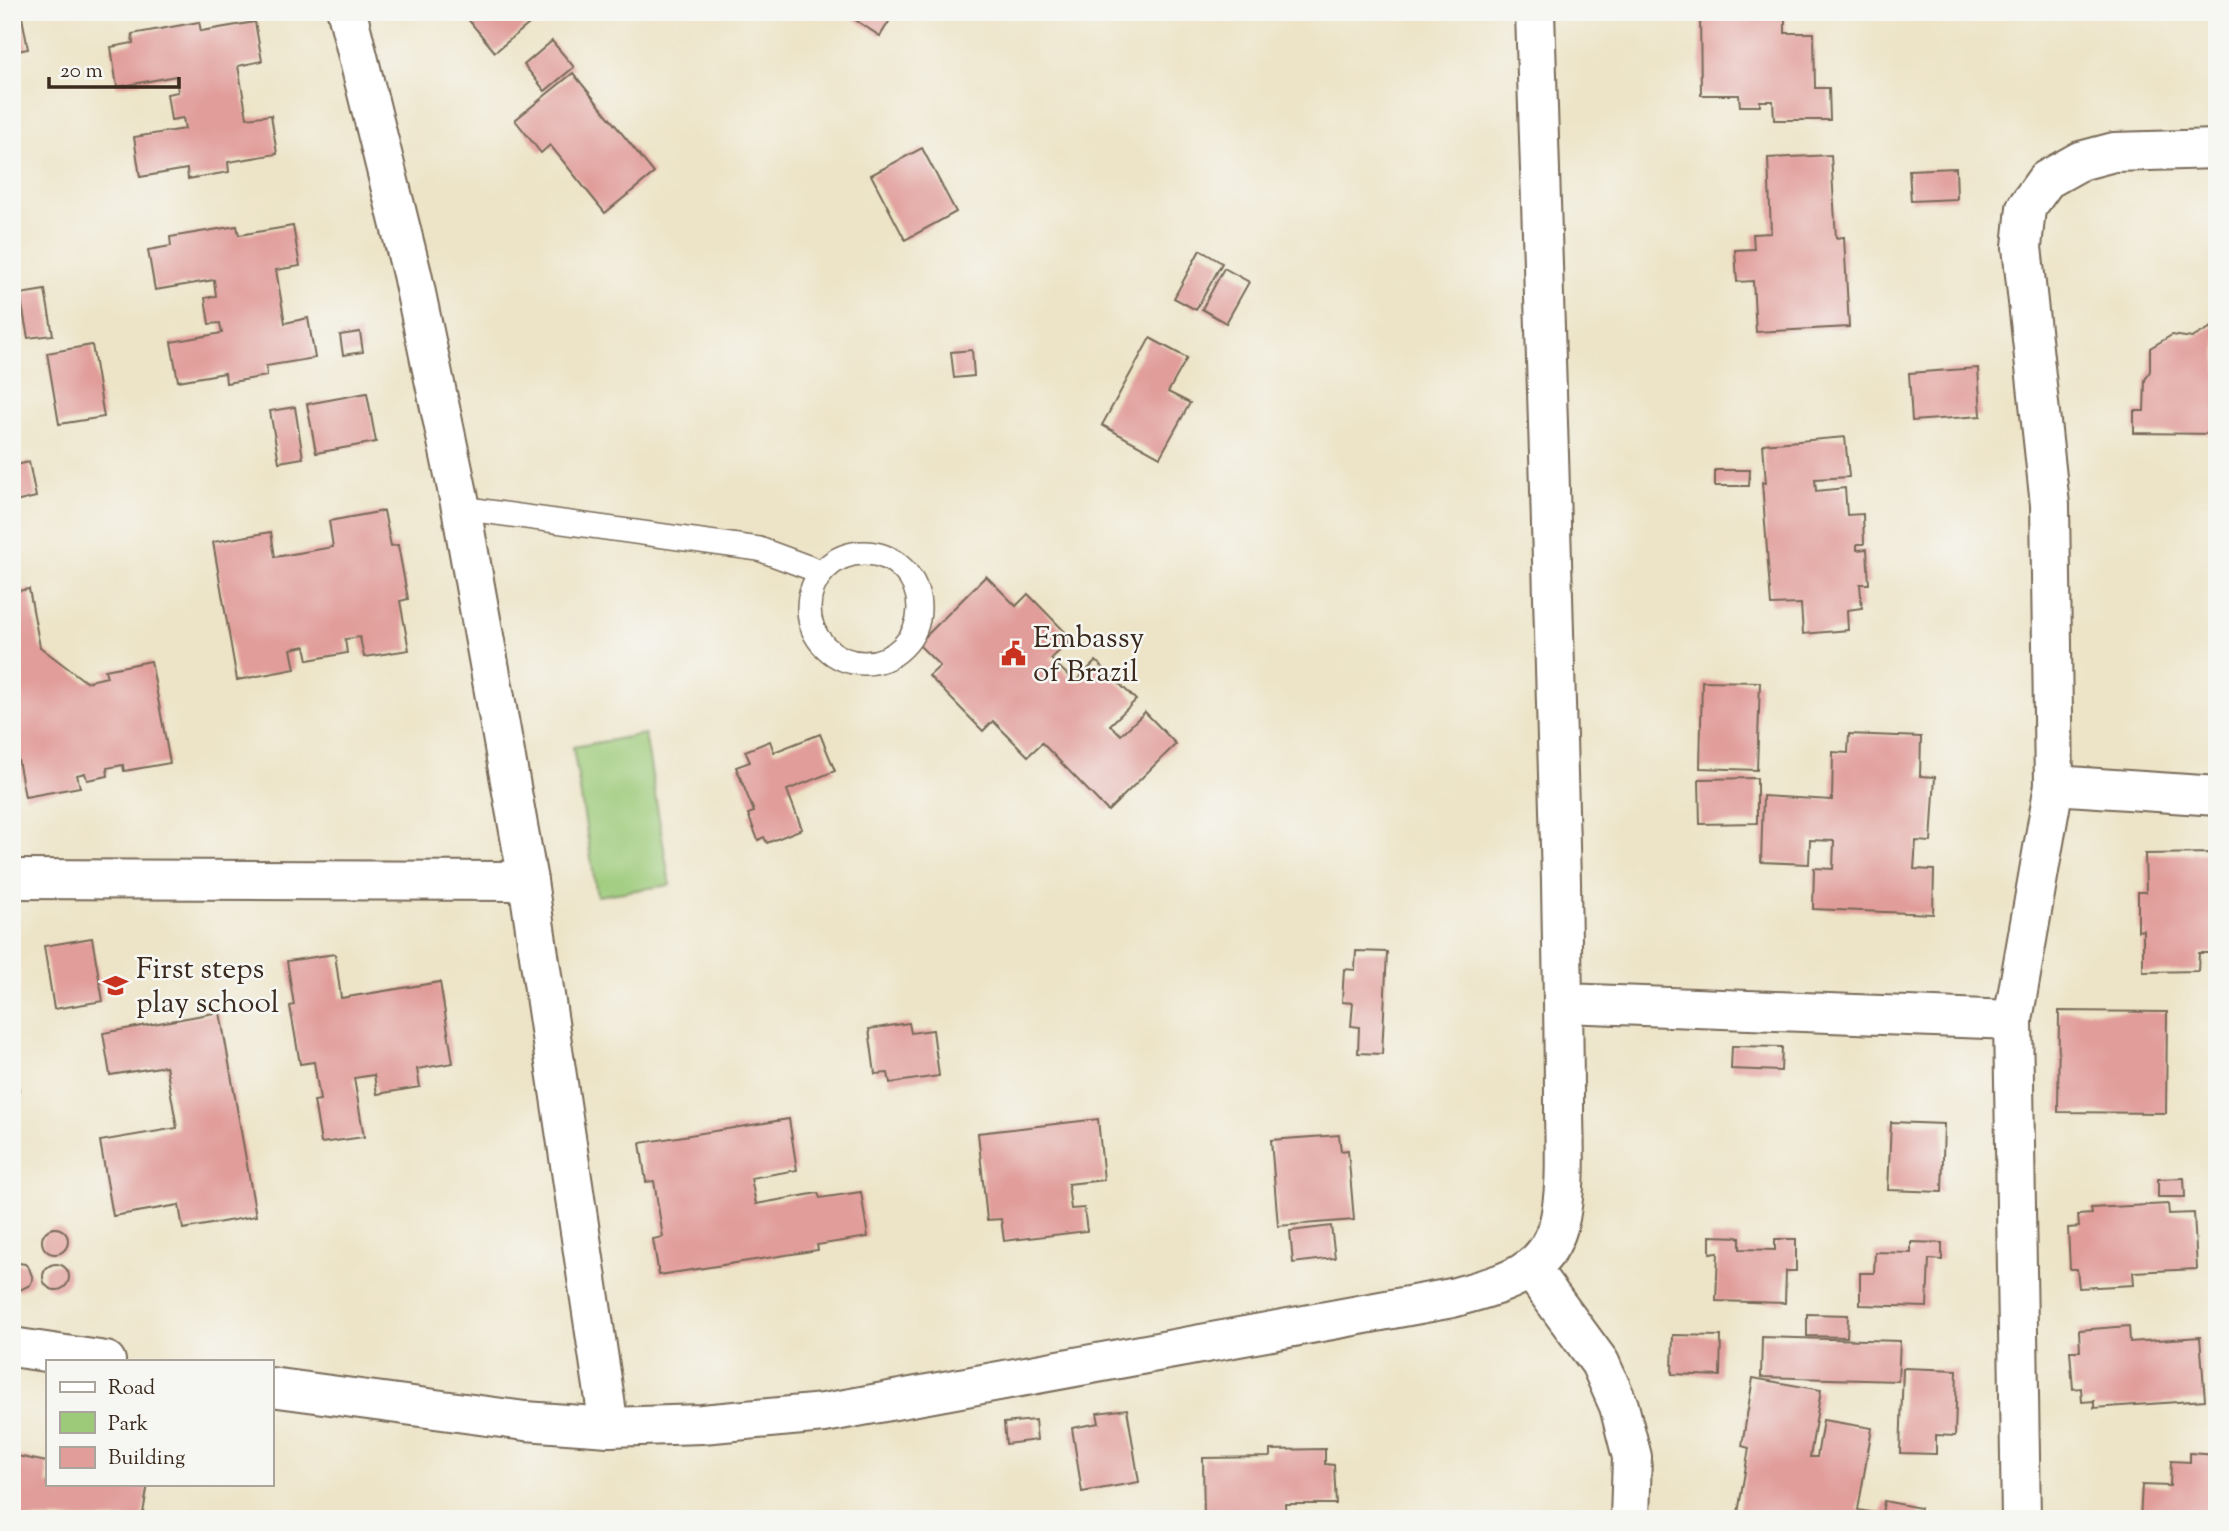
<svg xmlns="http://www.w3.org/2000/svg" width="2229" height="1531" font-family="'Sorts Mill Goudy',serif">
<rect width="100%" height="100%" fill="#f6f6f2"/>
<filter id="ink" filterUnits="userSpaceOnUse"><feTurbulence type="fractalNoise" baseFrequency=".0143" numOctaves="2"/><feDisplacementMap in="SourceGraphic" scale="14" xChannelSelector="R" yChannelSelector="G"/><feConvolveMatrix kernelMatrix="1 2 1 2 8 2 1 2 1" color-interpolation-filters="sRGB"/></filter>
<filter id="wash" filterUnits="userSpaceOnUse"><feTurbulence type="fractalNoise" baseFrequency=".00686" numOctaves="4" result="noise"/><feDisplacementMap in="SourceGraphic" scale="28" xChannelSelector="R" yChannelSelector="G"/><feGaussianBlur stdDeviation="1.57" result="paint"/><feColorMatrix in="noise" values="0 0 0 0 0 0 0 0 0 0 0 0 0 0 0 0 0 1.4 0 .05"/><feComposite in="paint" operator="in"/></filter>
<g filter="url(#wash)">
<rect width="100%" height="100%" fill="#ede4c7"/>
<!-- green -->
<path fill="#9cca79" stroke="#6c7a4c" stroke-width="2" d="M645 734 670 885 597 896 573 747Z"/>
<g id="blocks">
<!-- building -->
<g fill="#e19d9a">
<path d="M12 12H21L28 49 12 52Z"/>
<path d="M462 12H538L540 15 495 52Z"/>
<path d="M843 12H895L880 36Z"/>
<path d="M1700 12H1785V33H1814L1815 88H1829L1830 120H1774L1773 101H1760V106H1740L1739 95H1701Z"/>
<path d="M199 22 201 31 255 22 262 61 238 66 247 118 271 115 277 154 228 162 229 172 188 179 187 169 140 177 134 137 185 129 183 118 171 120 167 94 178 92 176 76 117 87 111 47 133 43 132 34Z"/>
<path d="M552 41 574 67 545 91 524 65Z"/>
<path d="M573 73 654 173 605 213 550 145 541 153 515 120Z"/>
<path d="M922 148 956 212 905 240 871 175Z"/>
<path d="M1831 155 1836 238 1844 237 1849 327 1756 332 1753 281 1737 282 1735 250 1754 249 1753 234 1771 233 1768 158Z"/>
<path d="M1956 168 1957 199 1911 201 1909 170Z"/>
<path d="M237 226 239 235 293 226 300 266 276 270 285 323 308 318 315 358 266 366 267 376 226 383 225 373 178 381 171 342 222 333 220 323 209 324 205 298 216 296 214 280 155 290 148 250 171 246 170 237Z"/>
<path d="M1200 250 1222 263 1196 310 1174 298Z"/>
<path d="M1224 268 1249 282 1226 323 1202 309Z"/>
<path d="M45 290 53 335 28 338 20 294Z"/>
<path d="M2217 324V434L2134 433V411H2144L2145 380 2150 371V348L2172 335 2192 338Z"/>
<path d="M360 332 363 352 343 355 340 335Z"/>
<path d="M1150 338 1187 358 1168 392 1190 403 1160 457 1102 425Z"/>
<path d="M92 345 104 417 59 424 47 353Z"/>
<path d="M972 350 974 376 954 378 951 352Z"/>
<path d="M1978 368 1981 416 1912 421 1909 373Z"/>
<path d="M367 393 376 442 316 453 307 404Z"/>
<path d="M295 407 303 458 279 462 270 411Z"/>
<path d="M1845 437 1849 477 1815 479 1816 491 1845 488 1847 515 1863 514 1864 544H1857V550L1867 549 1869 584H1860L1862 608 1847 610 1848 630 1803 634 1801 604 1771 605 1762 482 1766 483 1763 444Z"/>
<path d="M29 462 36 497 15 502 17 510 12 511V466Z"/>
<path d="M1715 470H1750L1749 486H1715Z"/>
<path d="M384 511 391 546 398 545 408 599 400 601 409 650 364 657 360 637 345 639 347 653 308 660 305 646 291 649 295 669 237 680 213 542 271 532 275 557 333 547 329 521Z"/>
<path d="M986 576 1016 606 1028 594 1072 639 1051 659 1075 682 1096 661 1136 700 1110 725 1121 735 1145 712 1176 744 1108 811 1042 743 1028 756 993 721 983 731 929 676 940 666 918 644Z"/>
<path d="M29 589 40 647 86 682 107 677 105 670 151 661 170 763 124 771 123 765 107 768 108 776 87 780 85 773 77 775 80 787 25 797 12 728V592Z"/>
<path d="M1702 681 1760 682 1757 770 1700 768Z"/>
<path d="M820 734 835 771 787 790 802 829 767 843 764 837 758 840 748 814 754 812 736 767 750 762 745 751 770 741 774 752Z"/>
<path d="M1849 734 1921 737 1920 776 1935 777 1931 842 1916 841 1914 869 1934 870 1933 914 1813 909 1814 868 1833 869 1834 841 1810 840 1809 864 1761 862 1763 796 1832 800 1833 752 1848 753Z"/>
<path d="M1757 778V823L1700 824 1699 779Z"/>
<path d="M2215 853 2217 953H2199L2198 971 2143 972V930L2138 931V892H2146L2145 854Z"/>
<path d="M92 938 103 1001 54 1009 44 946Z"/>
<path d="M1356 951 1387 952 1382 1054 1358 1053 1359 1027 1351 1026 1353 1003 1342 1002 1344 969 1355 970Z"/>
<path d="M335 954 341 998 440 982 453 1063 417 1069 420 1087 377 1094 374 1075 354 1078 364 1137 321 1143 314 1101 320 1100 314 1062 300 1064 290 1006 294 1005 287 961Z"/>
<path d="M2059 1011 2167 1012 2166 1113 2058 1112Z"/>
<path d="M220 1012 256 1216 183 1229 179 1205 113 1216 100 1141 177 1128 166 1066 110 1075 103 1033Z"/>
<path d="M909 1023 911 1033 933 1030 939 1076 890 1083 888 1073 875 1074 869 1029Z"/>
<path d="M1732 1046 1782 1047 1781 1071 1731 1069Z"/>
<path d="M12 1059 19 1090H12Z"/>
<path d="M789 1119 797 1170 751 1178 756 1204 818 1193 820 1198 861 1192 868 1237 817 1245 818 1250 659 1275 653 1239 663 1237 654 1181 646 1182 640 1143Z"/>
<path d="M1098 1119 1104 1180 1068 1184 1071 1209 1084 1208 1087 1231 1004 1241 1001 1219 987 1220 978 1133Z"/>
<path d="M1891 1122 1944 1124 1942 1192 1888 1190Z"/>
<path d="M1339 1135 1341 1151 1348 1150 1354 1220 1278 1226 1271 1140Z"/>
<path d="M2184 1178 2185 1197H2158V1179Z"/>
<path d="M2168 1204 2169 1214 2194 1213 2197 1269 2133 1272 2134 1285 2079 1288 2077 1269H2070L2068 1228 2079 1227 2078 1215 2092 1214 2091 1208Z"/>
<path d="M1331 1226 1335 1258 1293 1263 1290 1231Z"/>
<circle cx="55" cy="1241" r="13"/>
<path d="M1710 1236 1740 1237V1249L1775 1250V1239H1796V1271H1786L1785 1303 1716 1301 1718 1252 1710 1253Z"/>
<path d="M1911 1242 1942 1243V1260L1929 1259 1927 1307 1860 1305V1273H1874L1875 1252 1911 1253Z"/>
<path d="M19 1263 25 1264 29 1268 33 1279 30 1285 20 1290 12 1287V1266Z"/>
<circle cx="56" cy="1277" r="13"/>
<path d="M1807 1314 1848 1315 1847 1337 1807 1336Z"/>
<path d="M2129 1326 2130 1342 2200 1337 2205 1400 2094 1408V1401L2082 1402 2081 1388 2073 1389 2070 1351H2080L2079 1330Z"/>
<path d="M1673 1335 1721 1336 1720 1376 1672 1374Z"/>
<path d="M1762 1337 1900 1341 1898 1381 1761 1377Z"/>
<path d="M1903 1368 1957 1370 1955 1436 1936 1435V1454L1900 1453Z"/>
<path d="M1753 1378 1821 1390 1810 1457H1817L1823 1420 1872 1428 1858 1510 1882 1514 1884 1501 1920 1508 1918 1519H1737L1749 1448 1742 1446Z"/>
<path d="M1127 1409 1139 1482 1082 1492 1072 1428 1099 1423 1097 1413Z"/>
<path d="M1035 1420 1037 1440 1006 1444 1004 1423Z"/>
<path d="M1325 1449V1464L1334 1465 1336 1504H1285L1286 1519H1204L1203 1458 1270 1457V1450Z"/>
<path d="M2190 1453 2217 1455V1519H2140L2142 1485 2170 1486 2171 1461 2190 1462Z"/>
<path d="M12 1455 47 1462V1484H148L142 1519H12Z"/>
</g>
</g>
</g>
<g filter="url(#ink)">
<use href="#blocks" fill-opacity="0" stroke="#796b59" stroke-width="2"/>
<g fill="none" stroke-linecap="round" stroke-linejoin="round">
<defs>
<g id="lane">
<path d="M461 508 759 549 821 572"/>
<circle cx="864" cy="608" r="55"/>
</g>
<g id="street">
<path d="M347 12 412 274 461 508 528 881 609 1427"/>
<path d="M2054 785 2217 796"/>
<path d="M12 879 528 881"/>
<path d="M1564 1003 2013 1020"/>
<path d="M1531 1269 1600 1363 1619 1406 1632 1457 1630 1519"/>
<path d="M12 1347 106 1361"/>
<path d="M271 1387 525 1421 609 1427 702 1424 824 1413 1452 1298C1496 1285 1543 1278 1558 1227 1568 1188 1564 1144 1564 1105 1564 1030 1562 956 1561 881 1554 591 1544 302 1535 12"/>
<path d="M2021 1519 2013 1020 2054 785 2050 505 2022 247 2026 208 2046 180 2080 161 2114 152 2217 149"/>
</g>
</defs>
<!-- lane casing -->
<use href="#lane" stroke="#796b59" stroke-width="26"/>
<!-- street casing -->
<use href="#street" stroke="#796b59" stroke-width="42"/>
<!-- lane -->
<use href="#lane" stroke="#fff" stroke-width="23"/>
<!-- street -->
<use href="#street" stroke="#fff" stroke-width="38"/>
</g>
</g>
<!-- icons -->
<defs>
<symbol id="civic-bare" viewBox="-9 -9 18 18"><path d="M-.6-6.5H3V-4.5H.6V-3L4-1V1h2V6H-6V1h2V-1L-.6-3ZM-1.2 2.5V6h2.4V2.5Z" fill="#c8321e" stroke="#f6f6f2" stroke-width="2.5" paint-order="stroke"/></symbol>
<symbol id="school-bare" viewBox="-9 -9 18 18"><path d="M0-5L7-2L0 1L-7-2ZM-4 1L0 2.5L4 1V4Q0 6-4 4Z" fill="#c8321e" stroke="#f6f6f2" stroke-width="2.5" paint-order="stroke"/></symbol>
</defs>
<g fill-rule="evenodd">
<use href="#civic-bare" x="996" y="636" width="35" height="35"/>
<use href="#school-bare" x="98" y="968" width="35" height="35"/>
</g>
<g text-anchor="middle" stroke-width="5" stroke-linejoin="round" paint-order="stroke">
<!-- poi labels -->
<g font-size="30" fill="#3b2a1e" stroke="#f6f6f2" text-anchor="start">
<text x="1033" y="647">Embassy<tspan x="1033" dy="34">of Brazil</tspan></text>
<text x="136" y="978">First steps<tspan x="136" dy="34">play school</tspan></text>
</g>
</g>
<!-- margin -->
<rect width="2229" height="1531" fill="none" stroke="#f6f6f2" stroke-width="42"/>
<!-- legend -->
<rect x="46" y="1360" width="228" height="126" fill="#f6f6f2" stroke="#aba49d" stroke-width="2"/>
<rect x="60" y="1382" width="35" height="10" fill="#ffffff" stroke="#aba49d" stroke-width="2"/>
<text x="108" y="1394" font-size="21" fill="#3b2a1e">Road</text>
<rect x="60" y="1412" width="35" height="21" fill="#9cca79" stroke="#aba49d" stroke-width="2"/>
<text x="108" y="1430" font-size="21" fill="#3b2a1e">Park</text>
<rect x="60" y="1447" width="35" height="21" fill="#e19d9a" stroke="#aba49d" stroke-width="2"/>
<text x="108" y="1464" font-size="21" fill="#3b2a1e">Building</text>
<!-- scale -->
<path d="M49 77v10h130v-10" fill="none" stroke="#3b2a1e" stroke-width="3.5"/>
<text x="60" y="77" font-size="21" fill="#3b2a1e" stroke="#f6f6f2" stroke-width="5" paint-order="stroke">20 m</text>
</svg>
